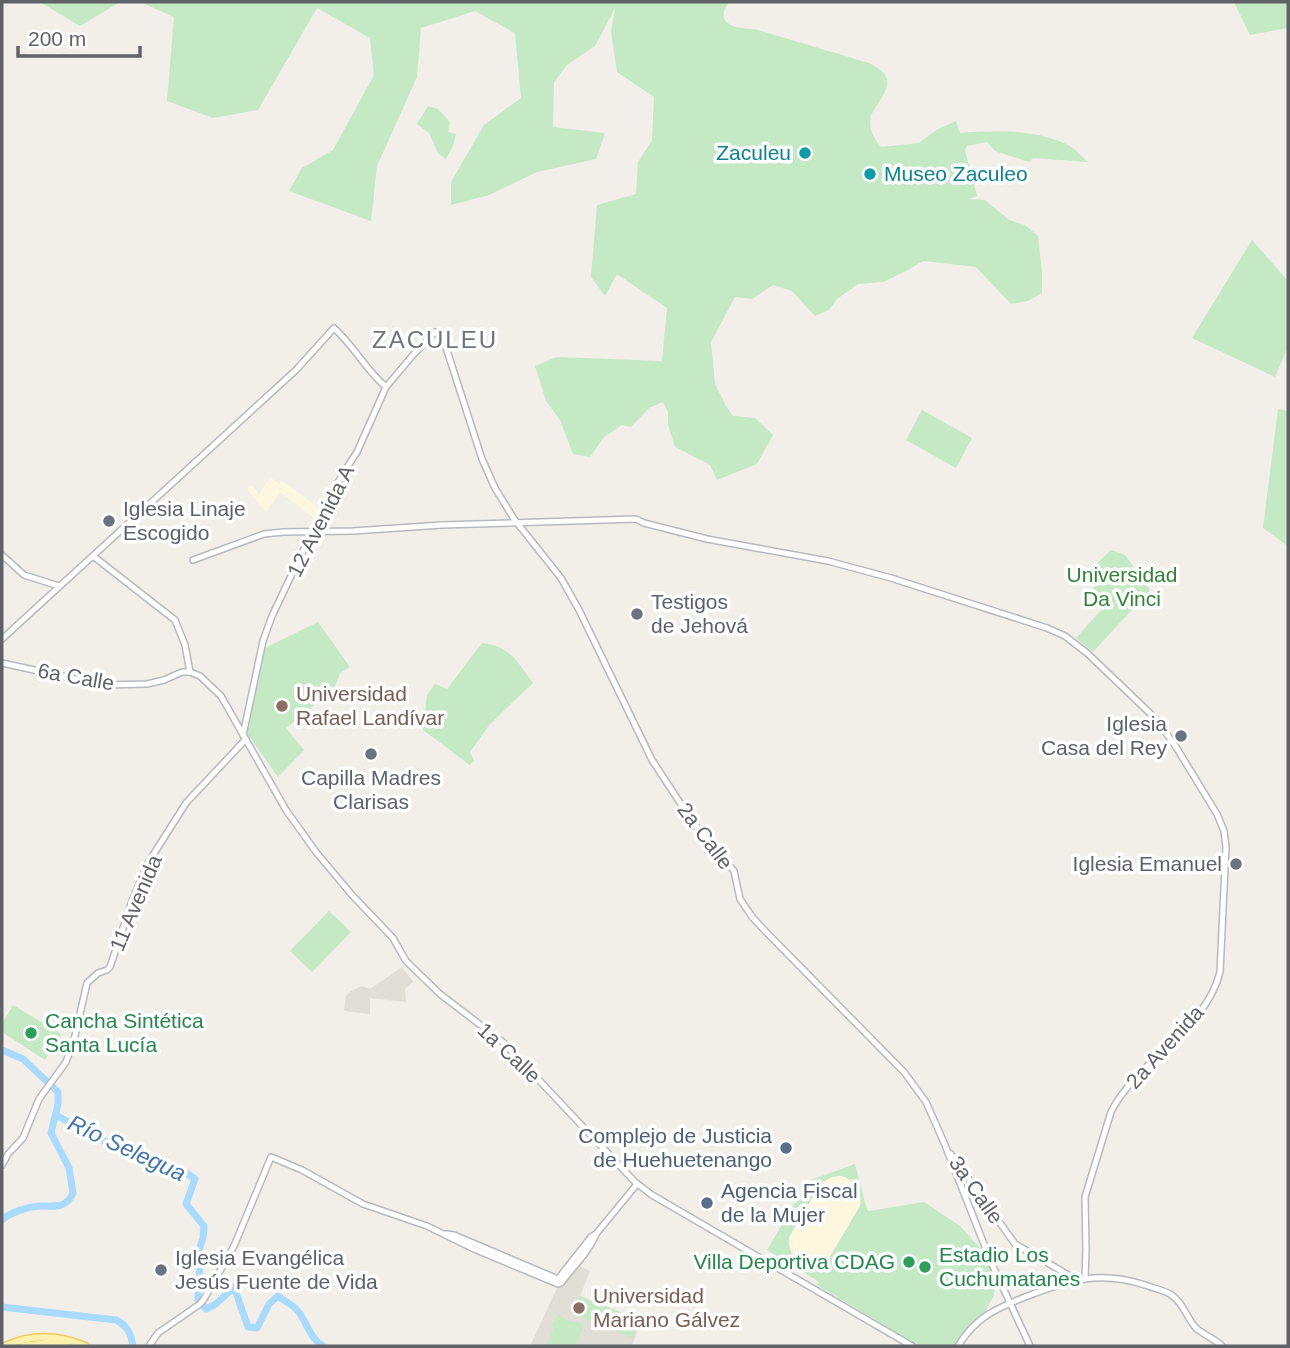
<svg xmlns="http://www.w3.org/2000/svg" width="1290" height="1348" font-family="Helvetica,sans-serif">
<rect width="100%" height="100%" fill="#f1efe8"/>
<!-- commercial -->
<g fill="#fef7e0">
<path d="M270 477 279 484 282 481 321 509 315 519 280 492 266 512 247 489 252 485 259 495Z"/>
<path d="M839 1176H845L853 1182 858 1189 861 1201 860 1206 828 1260 821 1265 806 1266 797 1261 793 1256 788 1243 789 1237 821 1183 832 1177Z"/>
</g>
<!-- education -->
<g fill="#e1ded6">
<path d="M402 967 413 982 405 989 406 1002 370 998V1014L344 1011 346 996 351 991 362 986 370 989Z"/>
<path d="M580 1266 590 1271 580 1296 641 1320 632 1346H530L558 1286Z"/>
</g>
<!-- green -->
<g fill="#c5e8c5" fill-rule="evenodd">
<path d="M40 2H120L80 26Z"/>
<path d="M140 2H729C713 24 736 29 754 29L869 63C901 78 884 93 871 115 868 129 873 137 881 147L919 143 938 129 956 121 960 133C995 130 1033 129 1066 144 1074 147 1081 156 1088 162L1033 158 1029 162 995 151 987 142 967 146 965 150 977 196 968 199 985 200 1009 220 1025 225 1038 236 1042 272V293L1028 301 1011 304 976 267 923 261 906 271 883 282 858 284 837 299 829 310 815 316 792 291 773 285 752 299 735 297 711 342 715 384 726 406 733 416 755 418 773 435 757 464 717 480 710 465 675 447 668 424V412L663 402 649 408 631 427 622 425 604 437 590 457 573 454 560 420 546 401 535 366 557 357 662 361 667 308 617 274 605 296 591 277 597 205 636 194 638 162 652 140 654 97 617 72 611 32 615 8 595 46 567 65 554 82 553 127 605 133 596 159 537 172 489 195 451 205V182L484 125 521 98 515 33 475 11 421 28 417 77 377 166 371 221 289 191 302 168 333 150 374 75 370 38 317 8 258 110 213 118 167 101 174 17Z"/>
<path d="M1234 2H1288V28L1250 35Z"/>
<path d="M428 106 438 109 450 122 448 132 456 134 453 146 446 159 438 153 429 133 417 124Z"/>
<path d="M1252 240 1288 281V347L1275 377 1192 338Z"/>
<path d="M1278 409 1288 411V546L1263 528Z"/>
<path d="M922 410 972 438 956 468 906 440Z"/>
<path d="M1111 550 1125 555 1150 590 1093 652 1076 638 1102 609 1088 594 1101 580 1090 570Z"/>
<path d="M318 622 350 667 340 673 334 689 286 728 304 750 278 777 247 733 263 649Z"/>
<path d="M482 643C511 647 516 660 533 683L490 724 470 752 474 761 470 765 423 730 427 695 435 684 447 689Z"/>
<path d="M329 911 351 932 312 972 290 951Z"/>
<path d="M13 1005 61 1034 45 1060 2 1032V1024Z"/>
<path d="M855 1164 867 1210 869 1211 924 1202 960 1226 982 1250 993 1275 995 1289 993 1297 984 1314 967 1330 959 1346H919L817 1285 819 1282 767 1250 808 1181ZM839 1176C854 1177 863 1191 860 1206L828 1260C810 1276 786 1259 789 1237L821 1183 832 1177Z"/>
<path d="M580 1296 640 1320 633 1338 578 1316 580 1311 577 1304Z"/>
<path d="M558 1314 566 1320 581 1323 583 1327 576 1344 579 1346H546L554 1328 552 1325Z"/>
</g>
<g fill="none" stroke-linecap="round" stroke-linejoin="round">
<!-- stream -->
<path stroke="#aadaff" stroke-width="2" d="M386 2V3L391 2"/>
<!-- river -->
<g stroke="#aadaff" stroke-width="7">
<path d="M2 1050 23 1059 58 1092V1104L51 1133 69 1168 73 1193C66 1209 54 1206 39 1206 27 1207 11 1212 2 1220"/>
<path d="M56 1115 72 1124 87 1131 99 1139 115 1145 133 1148 159 1162 177 1167 195 1179 186 1204 204 1226 203 1238 198 1253 200 1261 198 1300 206 1309 216 1304 234 1287 248 1327 257 1328 269 1304 278 1296C284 1301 292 1304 297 1310 307 1321 309 1338 323 1346"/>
<path d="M2 1307 116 1320C128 1326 131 1334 133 1346"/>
</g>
<defs>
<g id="secondary">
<path d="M2 555 24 575 59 586"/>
<path d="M93 556 175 620 185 645 190 672"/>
<path d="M193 560 264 534 283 532 353 531 442 525 636 519 644 523 707 539 828 561 891 578 1047 628 1065 636 1087 653 1156 719 1176 747 1217 814 1224 831 1226 847 1220 972C1206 1030 1137 1060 1111 1112L1085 1197 1086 1250 1085 1278"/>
<path d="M2 639 296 370 334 328C354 346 366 370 386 387"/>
<path d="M2 663 103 685 147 684 164 680 182 672H190"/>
<path d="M190 672 200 676 221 696 286 810 316 852 352 895 393 938 406 961 440 994 504 1043 635 1182 652 1195 912 1346"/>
<path d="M243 735 263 641 272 616 312 532 342 475 357 452 386 387 413 355 435 332H441L482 459 495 488 514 519 561 578 579 610 652 760 692 821 734 871 740 899 753 918 768 934 904 1072 926 1102 945 1145 991 1262 1030 1346"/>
<path d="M951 1154 1015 1244 1077 1280"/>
<path d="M2 1165 8 1154 23 1138 39 1099 66 1062 74 1040 87 983 98 973 107 970 110 967 132 901 148 863 186 803 246 739"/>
<path d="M446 1234 454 1235 558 1279 591 1237 596 1234 637 1184"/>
<path d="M149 1346 158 1333 200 1304 204 1299 234 1246 271 1157 302 1170 363 1204 427 1226 474 1249 558 1284 561 1283C572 1268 589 1252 596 1234"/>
<path d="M958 1346C976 1317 995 1309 1025 1297 1069 1280 1099 1270 1145 1285 1153 1288 1163 1290 1170 1294 1183 1302 1186 1317 1196 1328 1204 1335 1215 1339 1222 1346"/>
</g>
<g id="primary">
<path d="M5 1346C31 1334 59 1335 85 1346"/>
<path d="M23 1346 48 1343 67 1346"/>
</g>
</defs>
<!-- secondary casing -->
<use href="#secondary" stroke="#b6babf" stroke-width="8"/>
<!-- primary casing -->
<use href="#primary" stroke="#f2c960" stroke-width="9"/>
<!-- secondary -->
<use href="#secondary" stroke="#fff" stroke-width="5"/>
<!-- primary -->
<use href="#primary" stroke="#fff2af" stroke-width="6"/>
</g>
<!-- markers -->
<g fill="#0f9aa8" stroke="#fff" stroke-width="2.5">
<circle cx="805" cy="153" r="7"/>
<circle cx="870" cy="174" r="7"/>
</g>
<g fill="#6b7280" stroke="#fff" stroke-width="2.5">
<circle cx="109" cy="521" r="7"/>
<circle cx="637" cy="614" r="7"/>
<circle cx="1181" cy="736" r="7"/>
<circle cx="371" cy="754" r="7"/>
<circle cx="1236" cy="864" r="7"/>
<circle cx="161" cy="1270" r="7"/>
</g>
<g fill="#8d6e63" stroke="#fff" stroke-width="2.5">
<circle cx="282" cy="706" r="7"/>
<circle cx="579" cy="1308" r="7"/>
</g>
<g fill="#2e9e5b" stroke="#fff" stroke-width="2.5">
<circle cx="31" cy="1033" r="7"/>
<circle cx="909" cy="1262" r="7"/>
<circle cx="925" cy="1267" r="7"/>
</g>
<g fill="#5c6f8a" stroke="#fff" stroke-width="2.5">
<circle cx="786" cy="1148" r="7"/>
<circle cx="707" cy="1203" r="7"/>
</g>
<g text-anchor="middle" stroke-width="7" stroke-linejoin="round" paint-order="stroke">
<!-- culture labels -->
<g font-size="21" fill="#0d838f" stroke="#fff" text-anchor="end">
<text x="791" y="160">Zaculeu</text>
<text x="884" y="181" text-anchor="start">Museo Zaculeo</text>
</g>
<!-- worship labels -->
<g font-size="21" fill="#5b616d" stroke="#fff" text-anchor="start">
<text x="123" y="516">Iglesia Linaje<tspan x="123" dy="24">Escogido</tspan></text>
<text x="651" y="609">Testigos<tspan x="651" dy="24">de Jehová</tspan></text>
<text x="1167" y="731" text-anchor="end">Iglesia<tspan x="1167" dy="24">Casa del Rey</tspan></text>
<text x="371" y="785" text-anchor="middle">Capilla Madres<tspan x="371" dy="24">Clarisas</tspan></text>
<text x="1222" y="871" text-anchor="end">Iglesia Emanuel</text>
<text x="175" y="1265">Iglesia Evangélica<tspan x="175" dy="24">Jesús Fuente de Vida</tspan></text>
</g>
<!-- street labels -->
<g font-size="21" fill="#5f6368" stroke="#fff">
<text transform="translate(321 521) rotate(-63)" y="7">12 Avenida A</text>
<text transform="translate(76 677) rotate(10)" y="7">6a Calle</text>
<text transform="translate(705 836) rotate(53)" y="7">2a Calle</text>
<text transform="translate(136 903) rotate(-67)" y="7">11 Avenida</text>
<text transform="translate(1165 1047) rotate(-48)" y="7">2a Avenida</text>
<text transform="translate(509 1053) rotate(43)" y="7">1a Calle</text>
<text transform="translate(976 1190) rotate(55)" y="7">3a Calle</text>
</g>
<!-- park labels -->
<g font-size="21" fill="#348238" stroke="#fff">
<text x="1122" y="582">Universidad<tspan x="1122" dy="24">Da Vinci</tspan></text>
</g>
<!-- education labels -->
<g font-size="21" fill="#785e54" stroke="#fff" text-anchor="start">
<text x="296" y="701">Universidad<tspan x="296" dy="24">Rafael Landívar</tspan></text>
<text x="593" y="1303">Universidad<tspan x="593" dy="24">Mariano Gálvez</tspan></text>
</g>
<!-- leisure labels -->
<g font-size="21" fill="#27864d" stroke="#fff" text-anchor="start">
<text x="45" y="1028">Cancha Sintética<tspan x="45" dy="24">Santa Lucía</tspan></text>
<text x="939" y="1262">Estadio Los<tspan x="939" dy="24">Cuchumatanes</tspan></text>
<text x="895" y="1269" text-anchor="end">Villa Deportiva CDAG</text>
</g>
<!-- service labels -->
<g font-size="21" fill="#4e5e75" stroke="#fff" text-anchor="end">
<text x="772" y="1143">Complejo de Justicia<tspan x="772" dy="24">de Huehuetenango</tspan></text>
<text x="721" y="1198" text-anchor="start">Agencia Fiscal<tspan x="721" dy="24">de la Mujer</tspan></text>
</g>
<!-- water labels -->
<g font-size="23" font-style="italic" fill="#4174aa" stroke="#fff">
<text transform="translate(127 1148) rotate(25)" y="8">Río Selegua</text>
</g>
<!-- quarter labels -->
<g font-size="24" letter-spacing="2" fill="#70757a" stroke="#fff">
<text x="435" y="348">ZACULEU</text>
</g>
</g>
<!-- border -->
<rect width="1290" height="1348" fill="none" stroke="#5f6368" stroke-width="7"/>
<!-- scale -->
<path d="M18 46v10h122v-10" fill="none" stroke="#5f6368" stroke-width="3.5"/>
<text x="28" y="46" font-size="21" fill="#5f6368" stroke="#ffffff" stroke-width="5" paint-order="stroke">200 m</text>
</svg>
